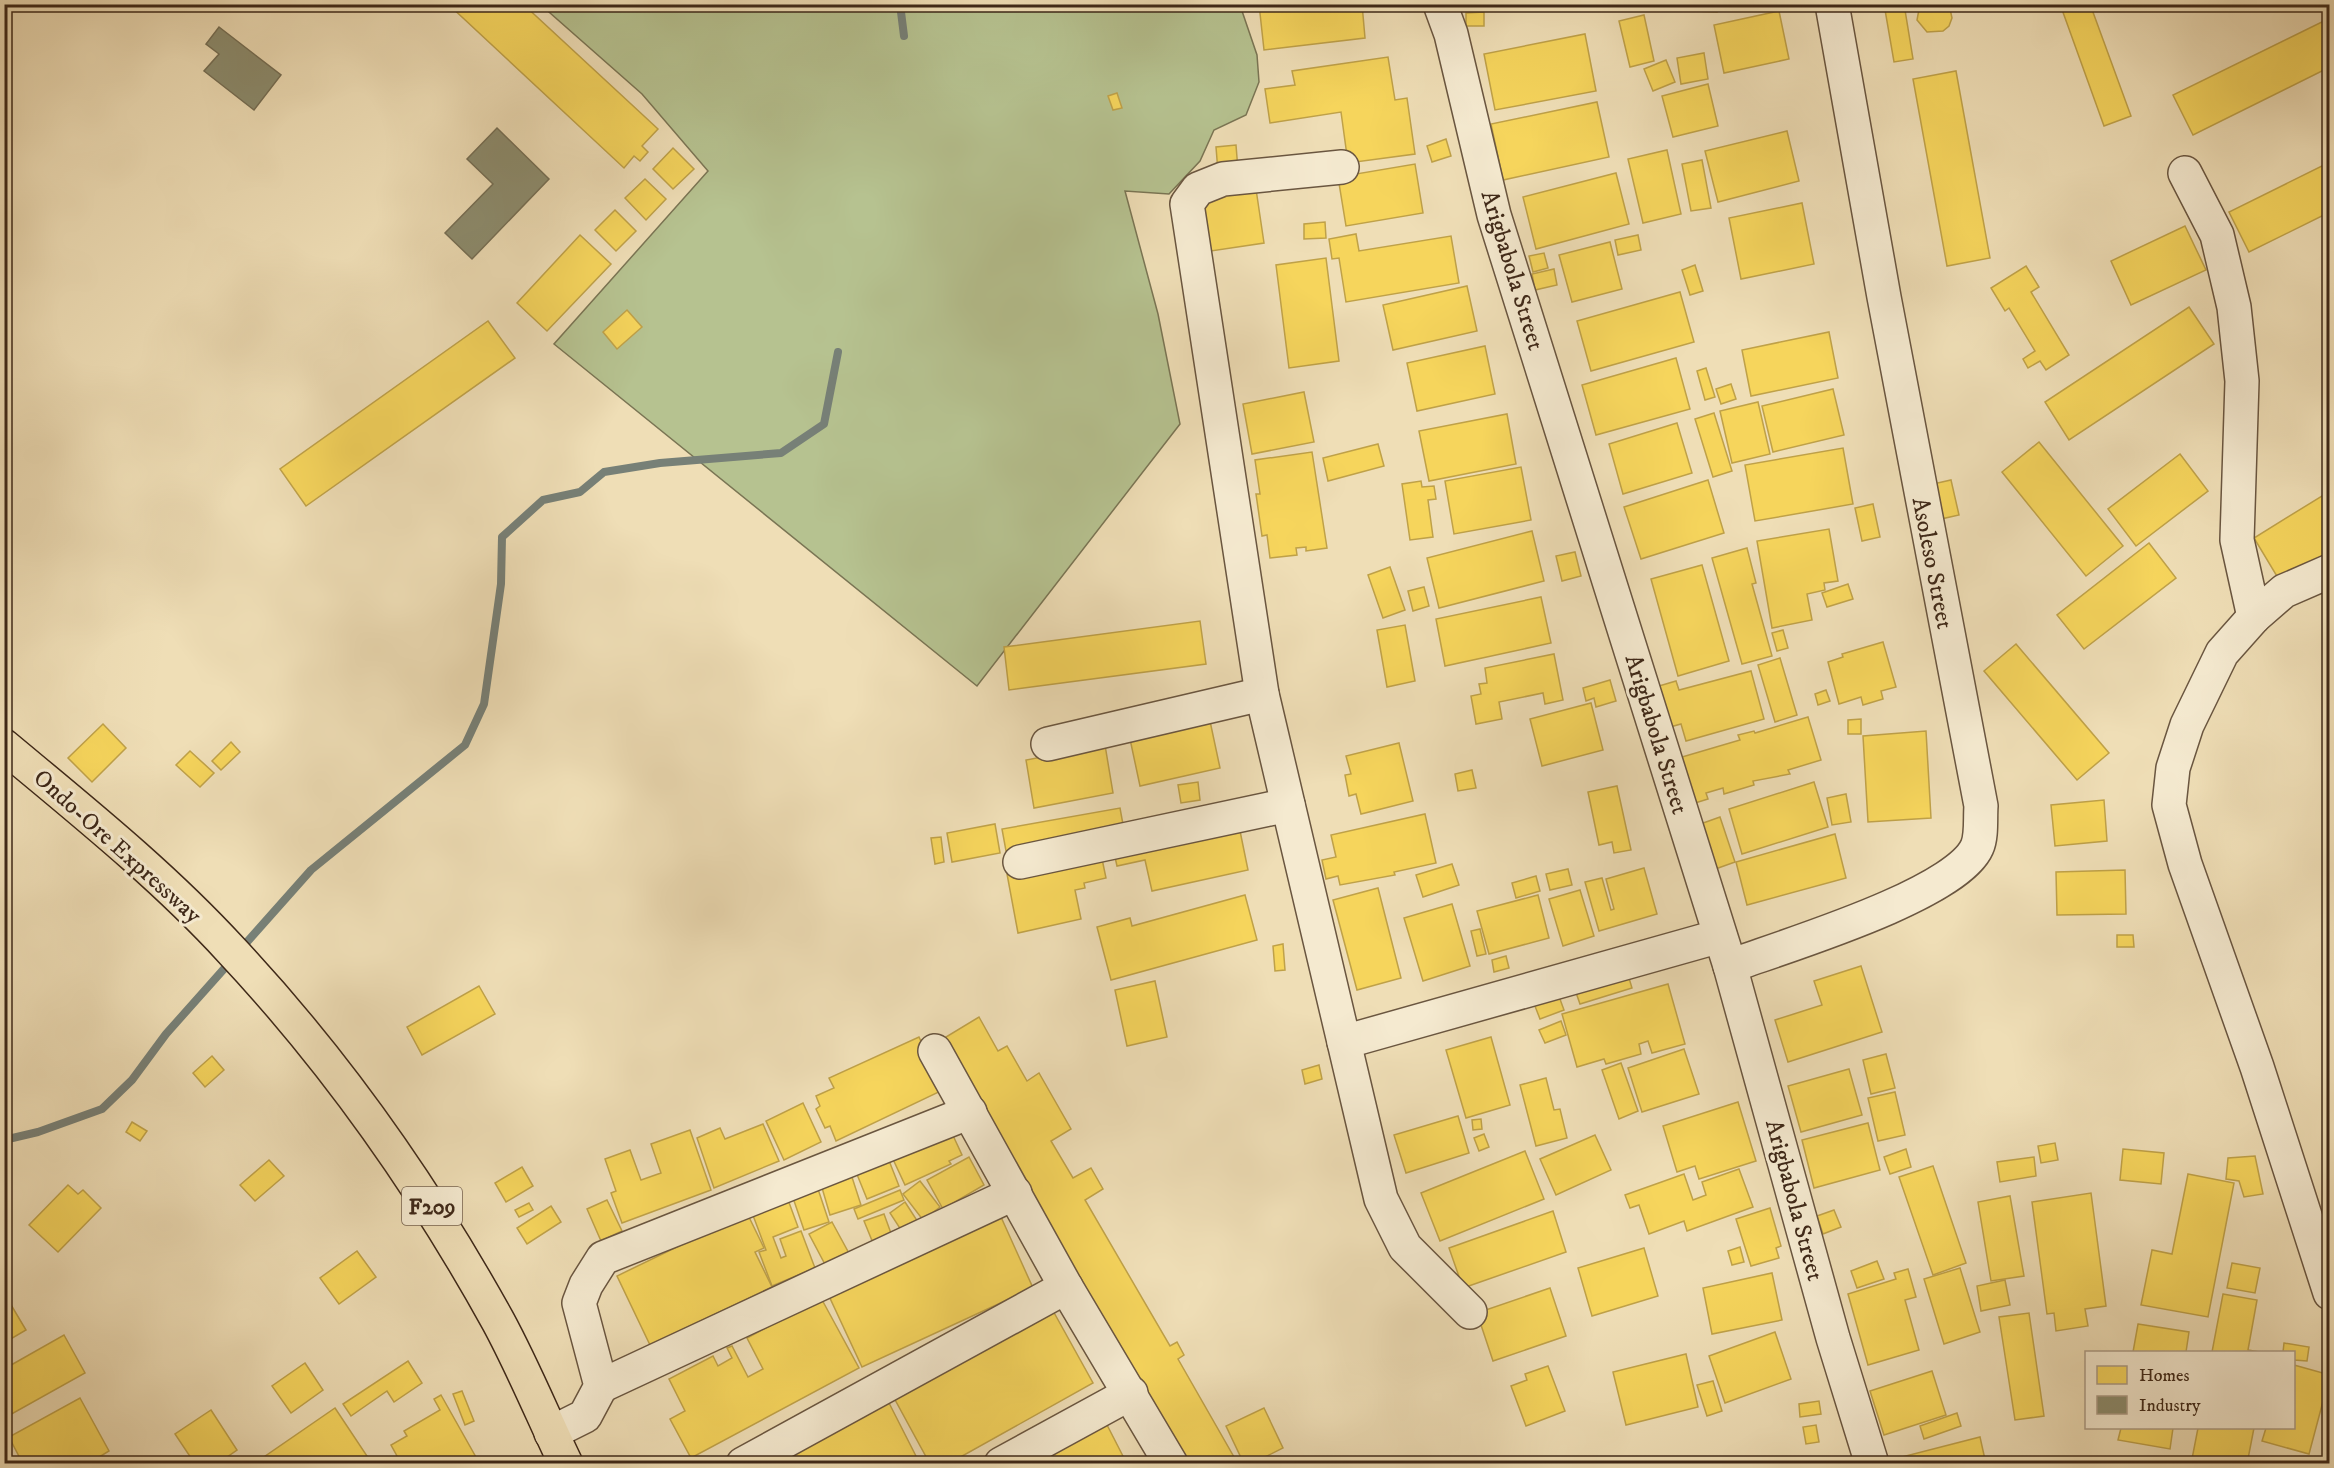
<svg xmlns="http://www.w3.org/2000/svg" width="2334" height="1468" font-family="'IM FELL DW Pica',serif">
<rect width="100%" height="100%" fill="#efdeb6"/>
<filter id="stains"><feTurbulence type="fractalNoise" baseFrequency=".00333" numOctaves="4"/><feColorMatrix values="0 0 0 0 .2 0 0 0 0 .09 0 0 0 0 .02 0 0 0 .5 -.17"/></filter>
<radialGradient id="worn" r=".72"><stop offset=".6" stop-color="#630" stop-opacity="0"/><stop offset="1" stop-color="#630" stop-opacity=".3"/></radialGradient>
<!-- green -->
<path fill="#b6c290" stroke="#7a7554" stroke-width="1.5" d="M541 5H1243L1241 8 1257 55 1259 82 1246 115 1214 130 1200 161 1169 194 1125 191 1158 314 1180 424 977 686 554 344 708 171 642 94Z"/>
<!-- homes -->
<g fill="#f6d55c" stroke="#bfa148" stroke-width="1.5">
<path d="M448 4H523L658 129 642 146 648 152 640 161 634 156 624 168Z"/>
<path d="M1259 4H1362L1365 38 1264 50Z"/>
<path d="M1694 4H1717V12L1694 11Z"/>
<path d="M1884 4H1904L1913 59 1894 62Z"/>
<path d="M1920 4H1949L1952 18 1949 26 1943 31 1927 32 1917 20Z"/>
<path d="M2060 4H2090L2131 116 2104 126Z"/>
<path d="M1779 11 1789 59 1724 73 1714 25Z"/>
<path d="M1484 12V26H1466V13Z"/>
<path d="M1644 15 1654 61 1630 67 1619 21Z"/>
<path d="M2330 18V67L2193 135 2173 95Z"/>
<path d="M1585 34 1596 91 1495 110 1484 54Z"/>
<path d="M1704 53 1708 79 1681 84 1677 58Z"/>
<path d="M1388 57 1395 100 1407 98 1415 154 1348 163 1341 112 1270 123 1265 89 1295 85 1292 71Z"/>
<path d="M1666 60 1675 82 1653 91 1644 69Z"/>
<path d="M1956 71 1990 258 1947 266 1913 79Z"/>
<path d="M1708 84 1718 126 1673 137 1662 96Z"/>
<path d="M1117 93 1122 108 1113 110 1108 96Z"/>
<path d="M1597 102 1609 157 1503 180 1491 124Z"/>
<path d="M1787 131 1799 181 1718 202 1705 151Z"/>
<path d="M1446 139 1451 156 1432 162 1427 146Z"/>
<path d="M1236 145 1238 170 1218 172 1216 147Z"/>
<path d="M673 148 694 169 673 189 653 169Z"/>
<path d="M1667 150 1681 214 1643 223 1628 159Z"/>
<path d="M1702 160 1711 208 1691 211 1682 164Z"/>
<path d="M2330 162V212L2249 252 2229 212Z"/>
<path d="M1415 164 1423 213 1346 226 1338 177Z"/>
<path d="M1616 173 1629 224 1536 249 1523 197Z"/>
<path d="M645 179 666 199 646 220 625 198Z"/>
<path d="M1256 189 1264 243 1211 251 1203 198Z"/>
<path d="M1802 203 1814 264 1741 279 1729 218Z"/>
<path d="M615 210 636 231 616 251 595 230Z"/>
<path d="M1325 222 1326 238 1304 239V224Z"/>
<path d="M2185 226 2206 270 2131 305 2111 261Z"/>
<path d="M1356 234 1359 251 1451 236 1459 283 1346 302 1339 258 1332 259 1329 239Z"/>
<path d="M580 235 611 264 547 331 517 303Z"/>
<path d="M1638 235 1641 250 1618 255 1615 240Z"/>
<path d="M1610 242 1622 289 1572 302 1559 255Z"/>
<path d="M1544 253 1548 268 1533 272 1529 256Z"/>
<path d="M1326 258 1339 361 1289 368 1276 265Z"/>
<path d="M1695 265 1703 291 1690 295 1682 270Z"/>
<path d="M2026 266 2039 287 2031 292 2069 355 2046 370 2040 361 2028 368 2023 359 2035 351 2009 308 2005 311 1991 288Z"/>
<path d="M1554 269 1557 285 1535 290 1532 274Z"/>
<path d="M1467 286 1477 331 1393 350 1383 305Z"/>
<path d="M1680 292 1694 342 1591 371 1577 321Z"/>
<path d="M2189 307 2214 344 2069 440 2045 402Z"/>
<path d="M627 310 642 327 617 349 603 332Z"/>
<path d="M488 321 515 358 306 506 280 469Z"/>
<path d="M1829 332 1838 378 1751 396 1742 350Z"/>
<path d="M1485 346 1495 394 1417 411 1407 363Z"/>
<path d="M1676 358 1690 409 1596 435 1582 385Z"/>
<path d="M1706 368 1715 397 1705 400 1697 371Z"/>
<path d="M1731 384 1736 399 1721 404 1716 389Z"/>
<path d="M1833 389 1844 435 1773 452 1762 406Z"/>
<path d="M1304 392 1314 442 1252 454 1243 404Z"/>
<path d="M1758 402 1770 454 1732 463 1720 411Z"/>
<path d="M1714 413 1732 471 1713 477 1695 419Z"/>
<path d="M1507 414 1516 464 1429 481 1419 431Z"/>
<path d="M1677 423 1692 473 1623 494 1609 444Z"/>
<path d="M2039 442 2123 546 2086 576 2002 472Z"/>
<path d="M1378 444 1384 466 1328 481 1323 458Z"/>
<path d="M1843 448 1853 504 1755 521 1745 465Z"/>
<path d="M1312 452 1327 548 1306 551V547L1296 548 1297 555 1270 558 1267 535 1262 536 1256 494H1260L1255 460Z"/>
<path d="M2180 454 2208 491 2136 546 2108 509Z"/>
<path d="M1521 467 1531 520 1454 534 1445 481Z"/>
<path d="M1708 480 1724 533 1641 559 1624 507Z"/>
<path d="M1951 480 1959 515 1941 519 1933 484Z"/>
<path d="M1421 481 1422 487 1434 486 1436 499 1428 500 1433 537 1410 540 1402 484Z"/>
<path d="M2330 491V553L2281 583 2254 538Z"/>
<path d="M1873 504 1880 537 1862 541 1855 508Z"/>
<path d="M1829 529 1838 581 1824 583 1825 590 1807 594 1812 620 1772 628 1757 541Z"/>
<path d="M1532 531 1544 581 1439 608 1427 558Z"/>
<path d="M2149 543 2176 578 2084 649 2057 615Z"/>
<path d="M1747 548 1756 583 1752 584 1772 656 1742 664 1712 558Z"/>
<path d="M1575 552 1581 576 1562 581 1556 556Z"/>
<path d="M1702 565 1729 661 1678 676 1651 579Z"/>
<path d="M1390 567 1405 610 1383 618 1368 575Z"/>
<path d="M1848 584 1853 599 1827 607 1822 593Z"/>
<path d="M1424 587 1429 606 1413 611 1408 591Z"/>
<path d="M1541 597 1551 643 1445 666 1436 619Z"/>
<path d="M1200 621 1206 664 1009 690 1004 647Z"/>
<path d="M1405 625 1415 681 1387 687 1377 630Z"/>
<path d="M1783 630 1788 648 1777 651 1772 633Z"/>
<path d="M1883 642 1896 687 1881 691 1883 699 1863 705 1861 697 1839 704 1828 662 1843 657 1842 654Z"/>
<path d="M2016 644 2109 753 2077 780 1984 671Z"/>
<path d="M1554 654 1563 700 1545 704 1543 693 1499 702 1502 719 1476 724 1471 696 1481 694 1479 684 1487 683 1485 668Z"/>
<path d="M1780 658 1797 715 1775 722 1758 665Z"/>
<path d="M1751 671 1764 719 1686 741 1681 724 1670 727 1659 686 1676 681 1679 690Z"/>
<path d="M1610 680 1616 701 1596 707 1594 698 1586 701 1583 688Z"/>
<path d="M1826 690 1830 701 1818 705 1815 694Z"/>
<path d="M1591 703 1603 750 1542 766 1530 719Z"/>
<path d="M1808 717 1821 760 1788 770 1790 774 1753 781 1754 785 1724 794 1723 788 1706 793 1708 799 1695 803 1682 757 1740 740 1738 735 1754 731 1755 733Z"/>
<path d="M1861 719V734H1848V720Z"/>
<path d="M1210 721 1220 768 1140 786 1130 739Z"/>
<path d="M103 724 126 748 92 782 68 758Z"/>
<path d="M1926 731 1931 818 1868 822 1863 736Z"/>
<path d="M231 742 240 752 221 770 212 761Z"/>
<path d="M1399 743 1413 801 1361 814 1356 794 1349 796 1345 775 1351 774 1346 756Z"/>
<path d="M1105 745 1113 793 1034 808 1026 760Z"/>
<path d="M190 751 214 773 200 787 176 765Z"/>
<path d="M1472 770 1476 788 1458 791 1455 774Z"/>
<path d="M1198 782 1200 800 1181 803 1178 785Z"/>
<path d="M1814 782 1828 827 1742 854 1729 809Z"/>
<path d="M1617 786 1631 850 1614 853 1612 842 1599 845 1588 792Z"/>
<path d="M1846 794 1851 822 1832 825 1827 798Z"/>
<path d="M2104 800 2107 841 2055 846 2051 805Z"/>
<path d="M1120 808 1124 830 1006 851 1002 829Z"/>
<path d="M1425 814 1436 863 1394 872 1395 875 1340 885 1338 876 1326 879 1322 860 1336 857 1331 835Z"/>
<path d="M1720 817 1735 862 1707 872 1692 827Z"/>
<path d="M995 824 1000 853 952 862 947 833Z"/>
<path d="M1239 826 1248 870 1152 891 1145 860 1117 866 1113 848Z"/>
<path d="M1835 834 1846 878 1747 905 1736 862Z"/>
<path d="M941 837 944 862 935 864 931 838Z"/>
<path d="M1101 854 1106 878 1084 883 1085 888 1075 890 1081 919 1018 933 1007 874Z"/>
<path d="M1452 864 1459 885 1423 897 1416 875Z"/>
<path d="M1644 868 1657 914 1599 931 1585 882 1602 878 1611 910 1614 909 1606 879Z"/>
<path d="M1568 869 1572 885 1550 890 1546 874Z"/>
<path d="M2125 870 2126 914 2057 915 2056 872Z"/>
<path d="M1536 876 1540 891 1516 898 1512 883Z"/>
<path d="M1378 888 1401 978 1357 990 1333 900Z"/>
<path d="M1580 890 1594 936 1563 946 1549 899Z"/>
<path d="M1245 895 1257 940 1111 980 1097 927 1130 918 1132 926Z"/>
<path d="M1538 895 1549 938 1489 954 1477 911Z"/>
<path d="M1452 904 1470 966 1423 981 1404 918Z"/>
<path d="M1480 929 1486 954 1477 956 1471 931Z"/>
<path d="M2117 935H2133L2134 947H2117Z"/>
<path d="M1283 944 1285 970 1275 971 1273 946Z"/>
<path d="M1506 956 1509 968 1494 972 1492 960Z"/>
<path d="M1861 966 1882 1032 1788 1062 1775 1020 1822 1005 1814 981Z"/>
<path d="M1626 968 1632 988 1580 1004 1573 984Z"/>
<path d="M1155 981 1167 1037 1127 1046 1115 990Z"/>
<path d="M1668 984 1685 1044 1652 1053 1648 1041 1639 1044 1641 1054 1606 1064 1604 1059 1577 1067 1562 1014Z"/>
<path d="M479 986 495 1014 422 1055 407 1027Z"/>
<path d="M1557 991 1564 1010 1540 1019 1533 1001Z"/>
<path d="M979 1017 998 1051 1007 1046 1027 1081 1039 1073 1071 1129 1051 1141 1073 1178 1091 1168 1103 1189 1085 1200 1170 1346 1177 1342 1184 1355 1178 1359 1238 1464H1188L941 1040Z"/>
<path d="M1561 1021 1566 1035 1545 1043 1539 1030Z"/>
<path d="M919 1037 943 1090 836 1141 830 1126 825 1128 816 1109 820 1106 816 1096 834 1088 829 1078Z"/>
<path d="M1491 1037 1510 1105 1466 1118 1446 1050Z"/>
<path d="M1684 1049 1699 1094 1642 1112 1628 1068Z"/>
<path d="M1886 1054 1895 1088 1871 1094 1863 1060Z"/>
<path d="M212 1056 224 1070 205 1087 193 1073Z"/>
<path d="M1621 1063 1638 1111 1619 1119 1602 1070Z"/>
<path d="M1319 1065 1322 1079 1305 1084 1302 1070Z"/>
<path d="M1849 1069 1862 1115 1801 1132 1788 1086Z"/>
<path d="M1546 1078 1554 1110 1560 1109 1567 1138 1536 1146 1520 1085Z"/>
<path d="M1895 1092 1905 1135 1878 1141 1868 1098Z"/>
<path d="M1738 1102 1756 1161 1699 1179 1695 1166 1677 1172 1663 1126Z"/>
<path d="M803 1103 821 1142 784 1160 766 1121Z"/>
<path d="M1458 1116 1469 1153 1406 1173 1394 1135Z"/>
<path d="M1481 1119 1482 1129 1473 1130 1472 1120Z"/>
<path d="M132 1122 147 1131 140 1141 126 1132Z"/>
<path d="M1868 1123 1880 1170 1814 1188 1802 1140Z"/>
<path d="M763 1124 779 1161 714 1188 697 1138 720 1128 725 1139Z"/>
<path d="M950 1129 962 1155 949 1161 951 1164 905 1185 892 1157Z"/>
<path d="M690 1130 711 1190 622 1223 611 1193 616 1191 605 1159 630 1150 641 1180 661 1173 651 1144Z"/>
<path d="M1484 1134 1489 1147 1479 1151 1474 1138Z"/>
<path d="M1595 1135 1611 1170 1556 1195 1540 1159Z"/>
<path d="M2055 1143 2058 1160 2041 1163 2038 1146Z"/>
<path d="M1906 1149 1911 1167 1890 1174 1884 1157Z"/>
<path d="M2123 1149 2164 1153 2161 1184 2120 1180Z"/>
<path d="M1525 1151 1544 1199 1440 1241 1421 1193Z"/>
<path d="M2255 1156 2263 1194 2244 1197 2239 1181 2226 1179 2228 1158Z"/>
<path d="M969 1157 984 1185 943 1209 927 1180Z"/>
<path d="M2034 1157 2036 1176 2000 1182 1997 1162Z"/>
<path d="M888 1158 899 1186 867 1199 856 1172Z"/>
<path d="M269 1160 284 1176 255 1201 240 1185Z"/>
<path d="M1933 1166 1966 1263 1933 1275 1899 1177Z"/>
<path d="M522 1167 533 1186 506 1202 495 1183Z"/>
<path d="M1739 1169 1753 1207 1687 1231 1684 1221 1649 1234 1639 1205 1630 1208 1625 1195 1684 1174 1693 1200 1706 1195 1702 1182Z"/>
<path d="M850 1171 861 1205 830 1215 820 1181Z"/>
<path d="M2188 1174 2234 1183 2208 1317 2141 1305 2152 1250 2172 1254Z"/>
<path d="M920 1181 940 1207 923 1220 903 1194Z"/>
<path d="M816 1183 829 1222 804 1230 791 1192Z"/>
<path d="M68 1185 78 1194 83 1190 101 1208 58 1252 29 1225Z"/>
<path d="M900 1190 904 1200 858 1219 854 1209Z"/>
<path d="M2091 1193 2106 1306 2085 1309 2088 1326 2056 1331 2054 1313 2047 1314 2032 1202Z"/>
<path d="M2010 1196 2024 1276 1991 1281 1978 1202Z"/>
<path d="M787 1197 798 1227 773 1237 781 1258 786 1256 780 1239 801 1231 815 1268 772 1286 759 1252 766 1250 751 1210Z"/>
<path d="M607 1200 622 1231 601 1241 587 1209Z"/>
<path d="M905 1202 918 1222 903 1233 890 1213Z"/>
<path d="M529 1203 533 1210 519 1217 515 1210Z"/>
<path d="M551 1206 561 1222 527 1244 517 1228Z"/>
<path d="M1770 1208 1781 1246 1776 1248 1779 1258 1751 1266 1736 1219Z"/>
<path d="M1834 1210 1841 1227 1823 1234 1817 1216Z"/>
<path d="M1553 1211 1566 1252 1463 1288 1449 1248Z"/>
<path d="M747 1213 764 1248 755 1252 772 1287 650 1345 617 1276Z"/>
<path d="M884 1214 892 1236 873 1243 864 1221Z"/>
<path d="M1001 1217 1033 1288 862 1367 829 1296Z"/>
<path d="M832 1222 851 1257 828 1270 809 1234Z"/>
<path d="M1740 1247 1744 1262 1732 1265 1728 1251Z"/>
<path d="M1644 1248 1658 1296 1592 1316 1578 1268Z"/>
<path d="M357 1251 376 1277 339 1304 320 1278Z"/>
<path d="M1877 1261 1884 1279 1857 1288 1851 1271Z"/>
<path d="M2232 1263 2260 1268 2255 1293 2227 1288Z"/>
<path d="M1960 1268 1980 1332 1944 1344 1924 1279Z"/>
<path d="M1908 1269 1916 1297 1905 1300 1919 1350 1868 1365 1848 1294 1896 1279 1894 1273Z"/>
<path d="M1772 1273 1782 1320 1712 1334 1703 1288Z"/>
<path d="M2005 1280 2010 1305 1981 1311 1977 1286Z"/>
<path d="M1550 1288 1566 1336 1493 1361 1477 1313Z"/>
<path d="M4 1293 26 1330 4 1343Z"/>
<path d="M2223 1294 2257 1300 2248 1350 2260 1352H2212Z"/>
<path d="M821 1298 859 1368 691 1458 670 1419 685 1411 669 1379 713 1356 718 1366 732 1358 727 1348 732 1346 748 1377 763 1369 747 1338Z"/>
<path d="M1052 1309 1093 1383 948 1464H930L893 1396Z"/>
<path d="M2029 1313 2044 1416 2015 1420 1999 1317Z"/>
<path d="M2138 1324 2189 1332 2186 1352H2133Z"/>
<path d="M1775 1332 1791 1379 1725 1403 1709 1356Z"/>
<path d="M64 1335 85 1373 8 1416 4 1410V1369Z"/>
<path d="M2284 1343 2309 1347 2307 1361 2294 1360V1352H2283Z"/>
<path d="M1686 1354 1698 1407 1626 1425 1613 1372Z"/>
<path d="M408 1361 422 1383 394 1402 387 1391 351 1416 343 1404Z"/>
<path d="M305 1363 323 1390 291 1413 272 1386Z"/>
<path d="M2294 1365 2330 1375 2309 1454 2262 1441 2266 1428H2294Z"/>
<path d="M1548 1366 1565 1411 1526 1426 1511 1386 1527 1380 1525 1374Z"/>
<path d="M1932 1371 1946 1415 1884 1435 1870 1391Z"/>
<path d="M1713 1381 1722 1411 1707 1416 1697 1385Z"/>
<path d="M462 1391 474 1421 465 1425 453 1394Z"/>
<path d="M441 1395 477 1459 468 1464H383L397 1456 391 1445 407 1436 404 1431 440 1410 434 1399Z"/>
<path d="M80 1398 109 1451 88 1464H23L9 1437Z"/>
<path d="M887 1399 920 1464H762Z"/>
<path d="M1819 1401 1821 1414 1800 1417 1799 1404Z"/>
<path d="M335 1408 367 1456 357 1464H264L261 1459Z"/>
<path d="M1264 1408 1283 1448 1251 1464H1244L1226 1426Z"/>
<path d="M211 1410 237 1450 217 1464H195L175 1434Z"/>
<path d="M1957 1413 1961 1426 1924 1439 1920 1426Z"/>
<path d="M1104 1419 1127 1464H1021Z"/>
<path d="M1816 1425 1819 1442 1806 1444 1803 1427Z"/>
<path d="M2121 1428H2173L2170 1449 2118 1440Z"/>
<path d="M2198 1428H2254L2247 1464H2191Z"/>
<path d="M1980 1437 1986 1464H1895L1894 1459Z"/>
<rect x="2124" y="1457" width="17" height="7"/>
</g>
<!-- industry -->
<g fill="#8c8c6e" stroke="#756e54" stroke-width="1.5">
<path d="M219 27 281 75 254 110 204 71 219 54 206 44Z"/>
<path d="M497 128 549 179 472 259 445 233 493 184 467 159Z"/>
</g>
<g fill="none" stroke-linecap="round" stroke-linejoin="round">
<!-- stream -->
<g stroke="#778077" stroke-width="8">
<path d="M900 4 904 36"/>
<path d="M239 951 311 870 465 745 484 704 501 584 502 537 543 500 580 492 604 472 660 463 781 453 824 424 838 352"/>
<path d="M4 1140 38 1132 102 1109 132 1080 166 1034 231 961"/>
</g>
<defs>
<g id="minor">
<path d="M1440 4 1451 34 1494 215 1730 966 1833 1338 1872 1464"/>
<path d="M1342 167 1223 179 1198 189 1187 204 1262 694 1381 1199 1405 1247 1470 1312"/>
<path d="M2185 173 2217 235 2234 307 2242 381 2237 540 2254 617"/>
<path d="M2330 571 2284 591 2254 617 2222 653 2187 725 2173 768 2169 805 2185 864 2257 1067 2330 1293"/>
<path d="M1048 744 1262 694"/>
<path d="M1020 862 1288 805"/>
<path d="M1730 966C1782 947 1956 895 1977 847 1982 836 1980 818 1981 806L1884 297 1832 4"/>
<path d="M1344 1042 1720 936"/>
<path d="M935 1051 1066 1287 1171 1464"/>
<path d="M601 1386 1015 1193"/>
<path d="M551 1433 585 1416 601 1386 579 1303 586 1285 603 1258 970 1112"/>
<path d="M743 1464 1066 1287"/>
<path d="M1001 1464 1131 1393"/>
</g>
<path id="major" d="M4 746C82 811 162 875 231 950 335 1061 425 1189 498 1321 523 1367 543 1416 566 1464"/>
</defs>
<!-- minor casing -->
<use href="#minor" stroke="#6a5640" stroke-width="36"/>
<!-- major casing -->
<use href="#major" stroke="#3e2818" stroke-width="36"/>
<!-- minor -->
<use href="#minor" stroke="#f5ead0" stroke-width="33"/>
<!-- major -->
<use href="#major" stroke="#efdeb6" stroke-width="33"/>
</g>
<g text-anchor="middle" stroke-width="6" stroke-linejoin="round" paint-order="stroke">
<!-- shield labels -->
<rect fill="#f5ead0" stroke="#75624f" stroke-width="1.5" x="402" y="1187" width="60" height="38" rx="4.5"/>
<g font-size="22" font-weight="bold" fill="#3e2818">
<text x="432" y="1214">F209</text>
</g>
<!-- street labels -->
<g font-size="24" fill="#3e2818" stroke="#f5ead0">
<text transform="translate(1513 270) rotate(73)" y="8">Arigbabola Street</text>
<text transform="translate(1933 563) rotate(79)" y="8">Asoleso Street</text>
<text transform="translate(1657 734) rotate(73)" y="8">Arigbabola Street</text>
<text transform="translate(118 846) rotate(42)" y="8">Ondo-Ore Expressway</text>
<text transform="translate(1795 1200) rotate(75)" y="8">Arigbabola Street</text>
</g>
</g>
<!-- margin -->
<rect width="2334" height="1468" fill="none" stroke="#efdeb6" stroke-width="24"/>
<rect x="6" y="6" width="2322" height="1456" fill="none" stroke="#3e2818" stroke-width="3"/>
<rect x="12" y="12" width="2310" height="1444" fill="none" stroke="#3e2818" stroke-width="1.5"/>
<!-- legend -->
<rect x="2085" y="1351" width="210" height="78" fill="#f5ead0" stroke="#ac9c86" stroke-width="1.5"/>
<rect x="2097" y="1366" width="30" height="18" fill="#f6d55c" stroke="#ac9c86" stroke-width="1.5"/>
<text x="2139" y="1381" font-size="18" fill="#3e2818">Homes</text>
<rect x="2097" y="1396" width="30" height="18" fill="#8c8c6e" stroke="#ac9c86" stroke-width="1.5"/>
<text x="2139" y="1411" font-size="18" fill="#3e2818">Industry</text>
<rect width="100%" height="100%" filter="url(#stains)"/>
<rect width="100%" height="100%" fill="url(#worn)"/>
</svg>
